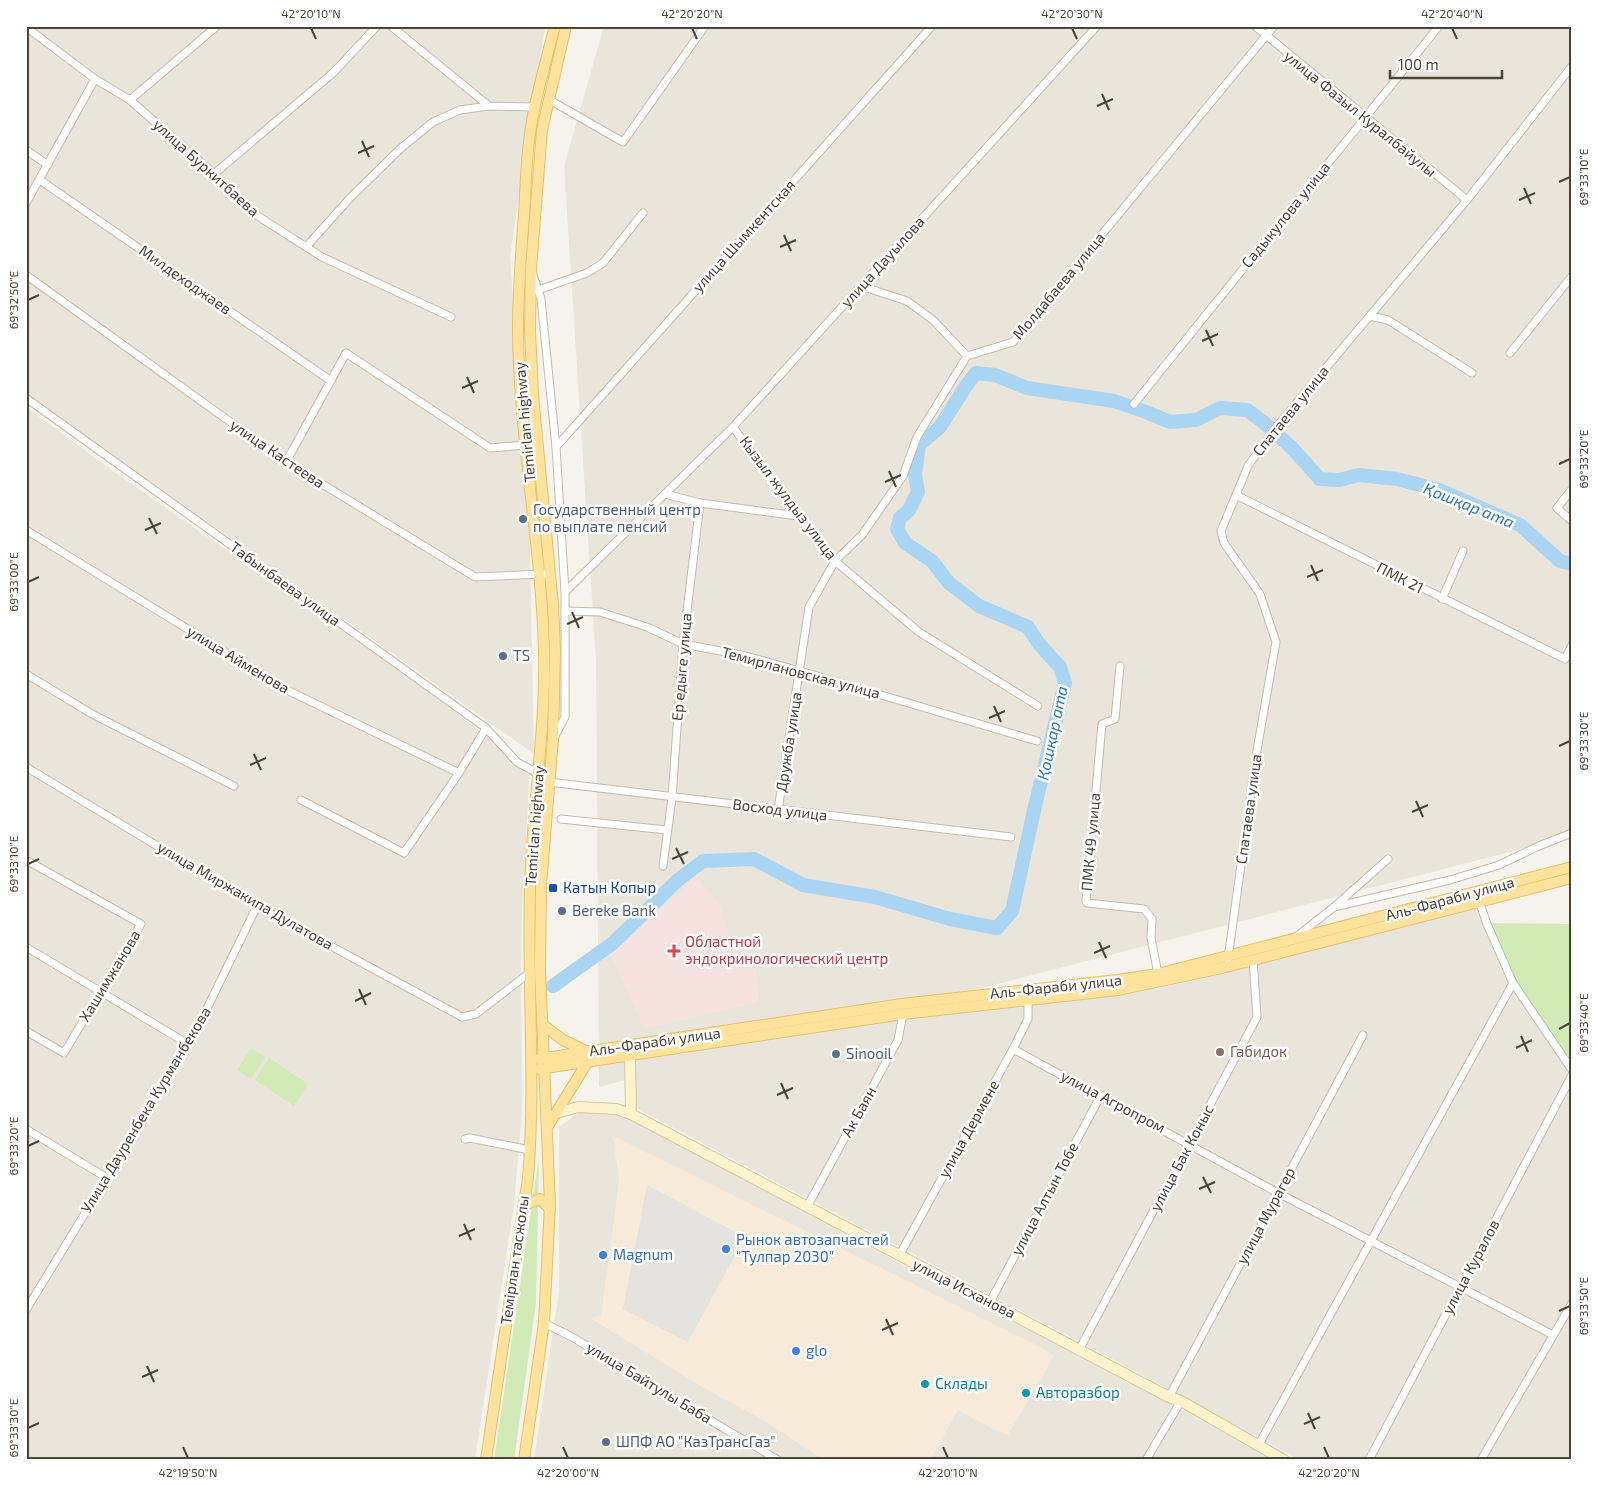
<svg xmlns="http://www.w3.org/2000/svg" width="1598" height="1486" font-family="'Exo 2',sans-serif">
<rect width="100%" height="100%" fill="#f6f3ec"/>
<!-- residential -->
<g fill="#eae5da">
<path d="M26 26H545L510 256 530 550 534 754 26 394Z"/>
<path d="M604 26H1572V836L854 1021 1090 990 1223 965 1476 899 1529 998 1572 1062V1460H1300L1129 1368 636 1108 634 1078 599 1087 596 660 564 166Z"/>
<path d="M26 407 113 471 374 653 530 767 521 935 522 1112 514 1205 475 1460H26Z"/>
<path d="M581 1111 613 1112 654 1132 922 1275 1115 1374 1275 1460H534L559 1291V1127Z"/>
</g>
<!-- commercial -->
<path fill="#f7ead8" d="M613 1136 1043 1348 1054 1356 1008 1435 997 1431 958 1410 930 1460H824L763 1420 704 1388 590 1318 601 1315 619 1182Z"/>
<!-- medical -->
<path fill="#f6e3e0" d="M697 876 721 907 732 949 755 963 759 1002 644 1029 610 953Z"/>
<!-- green -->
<g fill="#d2eab5">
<path d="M1483 923 1572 924V1070L1513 983Z"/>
<path d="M251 1048 265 1057 251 1079 237 1070Z"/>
<path d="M269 1058 308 1084 294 1106 255 1080Z"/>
<path d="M539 1157 536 1303 514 1460H494Z"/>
</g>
<!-- parking -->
<path fill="#e5e3e0" d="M647 1185 745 1237 688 1342 623 1309Z"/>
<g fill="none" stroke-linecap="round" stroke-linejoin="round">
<!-- river -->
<path stroke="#a9d4f2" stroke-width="14" d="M553 986 613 943 678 880 703 861 754 859 803 885 875 897 950 919 997 928 1012 911 1035 806 1065 683 1060 667 1039 644 1028 627 979 606 949 583 932 561 905 543 897 529 900 518 909 510 918 492 915 474 919 445 940 427 966 386 976 373 995 375 1027 388 1114 401 1146 412 1170 422 1196 420 1220 408 1247 410 1262 421 1292 448 1320 479 1339 480 1359 475 1397 479 1439 490 1520 525 1560 561 1572 564"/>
<defs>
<g id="minor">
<path d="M391 26 489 106 534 107"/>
<path d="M1255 26 1467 200"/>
<path d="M26 27 95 79 130 100 214 174 253 213 322 257 451 317"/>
<path d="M548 99 623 142 705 26"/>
<path d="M130 100 217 26"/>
<path d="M26 150 48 165"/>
<path d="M214 174 334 72 377 26"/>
<path d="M40 180 331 381"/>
<path d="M26 203 95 79"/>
<path d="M306 247 350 198 401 148 433 122 460 110 489 106"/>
<path d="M26 275 286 462 475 577 544 574"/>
<path d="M533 275 541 299 556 447 565 592V717L555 736"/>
<path d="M861 286 907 301 933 320 967 356"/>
<path d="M538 290 587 273 603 263 643 213"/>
<path d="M1370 316 1388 320 1472 373"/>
<path d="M1510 353 1572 276"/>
<path d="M26 398 486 728 517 762 539 774"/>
<path d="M1134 404 1439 26"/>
<path d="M733 427 798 516 835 561 919 632 1038 706"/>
<path d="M556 447 932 26"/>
<path d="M286 462 346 353 490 448 527 445"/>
<path d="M1572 489 1557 508 1572 521"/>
<path d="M1236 495 1565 659 1572 645"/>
<path d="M700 503 798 516"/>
<path d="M26 530 289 691 459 773"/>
<path d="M565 592 733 427 1097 26"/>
<path d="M1442 599 1463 551"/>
<path d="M565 611 600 612 647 627 683 644 742 655 800 671 1037 741"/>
<path d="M1120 666 1115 719 1102 724 1086 901 1087 903 1144 909 1152 919 1151 938 1158 974"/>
<path d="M26 674 92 714 234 786"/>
<path d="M26 767 257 906 462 1017 476 1014 528 974"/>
<path d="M549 782 1011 837"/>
<path d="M301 800 404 853 459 773 486 728"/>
<path d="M778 810 809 607 835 561 862 535 903 476 917 437 967 356 1013 342 1274 26"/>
<path d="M561 819 667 830"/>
<path d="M26 860 141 924 64 1053 26 1031"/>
<path d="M663 866 672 798 683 644 700 503 665 494"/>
<path d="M1476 892 1487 924 1513 983 1572 1070"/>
<path d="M1334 907 1450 880 1499 865 1541 845 1572 833"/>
<path d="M1296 937 1334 907 1388 859"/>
<path d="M26 947 188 1044"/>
<path d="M1228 959 1256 756 1276 642 1260 594 1224 543 1221 531 1248 466 1273 431 1467 200 1572 66"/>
<path d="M1013 1049 1278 1193 1553 1335"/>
<path d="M26 1129 107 1178"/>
<path d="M465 1139 470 1138 530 1150"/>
<path d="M807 1207 898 1040 903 1014"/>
<path d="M899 1256 1013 1049 1028 1019V999"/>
<path d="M990 1302 1101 1095"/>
<path d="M26 1310 195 1033 257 906"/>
<path d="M544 1323 574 1338 662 1392 778 1460"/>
<path d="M1079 1350 1257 1017 1253 959"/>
<path d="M1169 1397 1363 1035"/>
<path d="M1258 1446 1513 983"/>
<path d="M1146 1460 1181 1401"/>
<path d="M1369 1460 1572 1075"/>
<path d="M1481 1460 1572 1303"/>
</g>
<g id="secondary">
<path d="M630 1056 631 1114"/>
<path d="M557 1113 578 1107 616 1109 631 1114 1169 1397 1181 1401 1284 1460"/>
</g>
<g id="primary">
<path d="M542 1024 563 1040 586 1051"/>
<path d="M539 1059 902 1004 1117 980 1158 974 1572 867"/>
<path d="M539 1069 903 1014 1118 990 1222 968 1572 878"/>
<path d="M548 1126 588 1061"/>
<path d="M523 1207 531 1202 540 1199 550 1209"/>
<path d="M486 1460 528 1178C536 1082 527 984 530 887 532 808 546 730 544 650 541 543 519 438 518 331 518 292 521 253 524 215 526 178 527 141 535 105 541 79 548 52 555 26"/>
<path d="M524 1460 544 1323 550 1204 540 971 541 885 553 739 555 651 553 605 533 395 530 331 531 268 542 130 566 26"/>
</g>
</defs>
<!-- minor casing -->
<use href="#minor" stroke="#c2bbae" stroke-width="9"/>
<!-- secondary casing -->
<use href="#secondary" stroke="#d6c79b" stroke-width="12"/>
<!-- primary casing -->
<use href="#primary" stroke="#e6c16a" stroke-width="12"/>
<!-- minor -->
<use href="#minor" stroke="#fff" stroke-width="7"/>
<!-- secondary -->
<use href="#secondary" stroke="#fff3cd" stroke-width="10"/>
<!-- primary -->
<use href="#primary" stroke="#ffe39c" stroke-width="10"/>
</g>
<!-- ticks -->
<path fill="none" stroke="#4b4439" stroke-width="2" d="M311 28 316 39M692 28 697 39M1072 28 1077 39M1452 28 1457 39M1102 94 1109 110M1097 106 1113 99M362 141 369 157M358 153 374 146M1559 182 1570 177M1524 188 1531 204M1519 200 1535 193M784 235 791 251M780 247 796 240M28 300 39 295M1206 330 1213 346M1202 341 1218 334M467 377 474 393M462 388 478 381M1559 464 1570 459M889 471 896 487M885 482 901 475M149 518 157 534M145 530 161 523M1311 565 1318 581M1307 577 1323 570M28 582 39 577M572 612 579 628M567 624 583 617M994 706 1001 722M989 718 1005 711M1559 746 1570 741M254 754 261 770M250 765 266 758M1416 801 1423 817M1412 812 1428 805M676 848 684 864M672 859 688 852M28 864 39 859M1099 942 1106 958M1094 953 1110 946M359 989 366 1005M355 1001 371 993M1559 1029 1570 1023M1521 1036 1528 1052M1516 1048 1532 1040M781 1083 788 1099M777 1095 793 1088M28 1146 39 1141M1203 1177 1211 1193M1199 1189 1215 1182M464 1224 471 1240M459 1236 475 1229M1559 1311 1570 1306M886 1319 893 1335M882 1330 898 1323M147 1366 154 1382M142 1377 158 1370M1308 1413 1315 1429M1304 1424 1320 1417M28 1428 39 1423M183 1447 188 1458M563 1447 568 1458M943 1447 948 1458M1324 1447 1329 1458"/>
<!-- markers -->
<g fill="#5c6f8a" stroke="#fff" stroke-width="2">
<circle cx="523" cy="519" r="5"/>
<circle cx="503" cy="656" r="5"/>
<circle cx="562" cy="911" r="5"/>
<circle cx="836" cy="1054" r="5"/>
<circle cx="606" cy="1442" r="5"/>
</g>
<rect fill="#1a4fb4" stroke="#fff" stroke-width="2" x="548" y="883" width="10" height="10" rx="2.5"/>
<path fill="#e0444e" stroke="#fff" stroke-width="2" d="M671.5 943.5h5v5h5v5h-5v5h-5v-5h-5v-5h5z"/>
<circle fill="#8d6e63" stroke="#fff" stroke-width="2" cx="1220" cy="1052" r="5"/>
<g fill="#3f7fe0" stroke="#fff" stroke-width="2">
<circle cx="726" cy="1249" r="5"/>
<circle cx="603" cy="1255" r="5"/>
<circle cx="796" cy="1351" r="5"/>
</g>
<g fill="#0f9aa8" stroke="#fff" stroke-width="2">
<circle cx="925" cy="1384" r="5"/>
<circle cx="1026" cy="1393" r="5"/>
</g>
<g text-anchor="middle" stroke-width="5" stroke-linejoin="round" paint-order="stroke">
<!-- street labels -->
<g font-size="15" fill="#4b4439" stroke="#fff">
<text transform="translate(1360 114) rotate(39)" y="5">улица Фазыл Куралбайулы</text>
<text transform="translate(206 168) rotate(42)" y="5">улица Буркитбаева</text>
<text transform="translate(1286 215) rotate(-51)" y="5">Садыкулова улица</text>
<text transform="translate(744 236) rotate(-48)" y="5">улица Шымкентская</text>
<text transform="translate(883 262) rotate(-48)" y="5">улица Дауылова</text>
<text transform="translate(185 280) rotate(35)" y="5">Милдеходжаев</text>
<text transform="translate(1059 286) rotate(-50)" y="5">Молдабаева улица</text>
<text transform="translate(1291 411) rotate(-51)" y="5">Спатаева улица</text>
<text transform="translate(525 422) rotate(-95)" y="5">Temirlan highway</text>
<text transform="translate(277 454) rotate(34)" y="5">улица Кастеева</text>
<text transform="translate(788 498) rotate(53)" y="5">Кызыл жулдыз улица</text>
<text transform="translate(1400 578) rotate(27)" y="5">ПМК 21</text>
<text transform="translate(285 584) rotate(36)" y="5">Табынбаева улица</text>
<text transform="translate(238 660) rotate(31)" y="5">улица Айменова</text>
<text transform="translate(682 667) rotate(-85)" y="5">Ер едыге улица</text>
<text transform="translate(801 673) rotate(15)" y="5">Темирлановская улица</text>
<text transform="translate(789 742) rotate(-81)" y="5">Дружба улица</text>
<text transform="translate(1249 809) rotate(-82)" y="5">Спатаева улица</text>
<text transform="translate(780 810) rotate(7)" y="5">Восход улица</text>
<text transform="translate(535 826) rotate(-86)" y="5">Temirlan highway</text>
<text transform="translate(1091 842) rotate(-85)" y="5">ПМК 49 улица</text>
<text transform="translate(245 896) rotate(30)" y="5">улица Миржакипа Дулатова</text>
<text transform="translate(1450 899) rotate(-15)" y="5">Аль-Фараби улица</text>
<text transform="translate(110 976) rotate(-59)" y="5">Хашимжанова</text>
<text transform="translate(1056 987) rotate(-6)" y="5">Аль-Фараби улица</text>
<text transform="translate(655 1042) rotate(-8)" y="5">Аль-Фараби улица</text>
<text transform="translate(1113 1102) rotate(28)" y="5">улица Агропром</text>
<text transform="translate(146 1110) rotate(-59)" y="5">Улица Дауренбека Курманбекова</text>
<text transform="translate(859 1112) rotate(-61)" y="5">Ак Баян</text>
<text transform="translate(969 1129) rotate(-61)" y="5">улица Дермене</text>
<text transform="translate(1182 1158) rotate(-62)" y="5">улица Бак Коныс</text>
<text transform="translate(1045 1199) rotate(-62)" y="5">улица Алтын Тобе</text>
<text transform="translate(1266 1216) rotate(-62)" y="5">улица Мурагер</text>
<text transform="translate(515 1260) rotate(-82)" y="5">Темірлан тасжолы</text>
<text transform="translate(1471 1267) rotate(-62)" y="5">улица Куралов</text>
<text transform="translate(964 1289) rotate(27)" y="5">улица Исханова</text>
<text transform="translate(649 1383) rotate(31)" y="5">улица Байтулы Баба</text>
</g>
<!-- service labels -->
<g font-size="15" fill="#4e5e75" stroke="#fff" text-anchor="start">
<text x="533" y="515">Государственный центр<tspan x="533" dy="17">по выплате пенсий</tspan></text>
<text x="513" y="661">TS</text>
<text x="572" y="916">Bereke Bank</text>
<text x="846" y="1059">Sinooil</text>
<text x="616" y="1447">ШПФ АО "КазТрансГаз"</text>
</g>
<!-- transit labels -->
<g font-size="15" fill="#164399" stroke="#fff" text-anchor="start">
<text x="563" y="893">Катын Копыр</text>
</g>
<!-- health labels -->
<g font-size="15" fill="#be3a42" stroke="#fff" text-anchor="start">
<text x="685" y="947">Областной<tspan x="685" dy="17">эндокринологический центр</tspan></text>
</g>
<!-- education labels -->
<g font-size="15" fill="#785e54" stroke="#fff" text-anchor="start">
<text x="1230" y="1057">Габидок</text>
</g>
<!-- shop labels -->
<g font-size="15" fill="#366cbe" stroke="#fff" text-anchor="start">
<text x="736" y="1245">Рынок автозапчастей<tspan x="736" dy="17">"Тулпар 2030"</tspan></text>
<text x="613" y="1260">Magnum</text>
<text x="806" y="1356">glo</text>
</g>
<!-- culture labels -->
<g font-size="15" fill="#0d838f" stroke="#fff" text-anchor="start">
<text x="935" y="1389">Склады</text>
<text x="1036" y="1398">Авторазбор</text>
</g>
<!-- water labels -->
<g font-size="16" font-style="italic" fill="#2e7ab2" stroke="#fff">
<text transform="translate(1469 505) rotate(22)" y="6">Қошқар ата</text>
<text transform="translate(1052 733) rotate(-78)" y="6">Қошқар ата</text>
</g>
</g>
<!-- border -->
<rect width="1598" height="1486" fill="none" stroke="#ffffff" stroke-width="55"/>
<!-- scale -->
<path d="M1390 70v8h112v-8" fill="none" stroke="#4b4439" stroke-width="2.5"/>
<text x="1398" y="70" font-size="15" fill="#4b4439" stroke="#ffffff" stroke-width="4" paint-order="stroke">100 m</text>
<rect x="28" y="28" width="1542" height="1430" fill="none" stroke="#4b4439" stroke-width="2"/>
<g font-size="12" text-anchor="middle" fill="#4b4439">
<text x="311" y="18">42°20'10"N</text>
<text x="692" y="18">42°20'20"N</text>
<text x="1072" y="18">42°20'30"N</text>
<text x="1452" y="18">42°20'40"N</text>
<text transform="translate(1584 177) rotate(-90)" y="4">69°33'10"E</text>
<text transform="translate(14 300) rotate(-90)" y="4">69°32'50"E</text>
<text transform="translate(1584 459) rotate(-90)" y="4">69°33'20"E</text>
<text transform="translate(14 582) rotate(-90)" y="4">69°33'00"E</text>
<text transform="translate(1584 741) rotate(-90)" y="4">69°33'30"E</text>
<text transform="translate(14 864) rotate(-90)" y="4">69°33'10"E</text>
<text transform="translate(1584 1023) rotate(-90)" y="4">69°33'40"E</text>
<text transform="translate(14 1146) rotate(-90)" y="4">69°33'20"E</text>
<text transform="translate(1584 1306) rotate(-90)" y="4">69°33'50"E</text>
<text transform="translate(14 1428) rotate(-90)" y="4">69°33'30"E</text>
<text x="188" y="1477">42°19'50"N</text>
<text x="568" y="1477">42°20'00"N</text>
<text x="948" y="1477">42°20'10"N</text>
<text x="1329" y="1477">42°20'20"N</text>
</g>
</svg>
